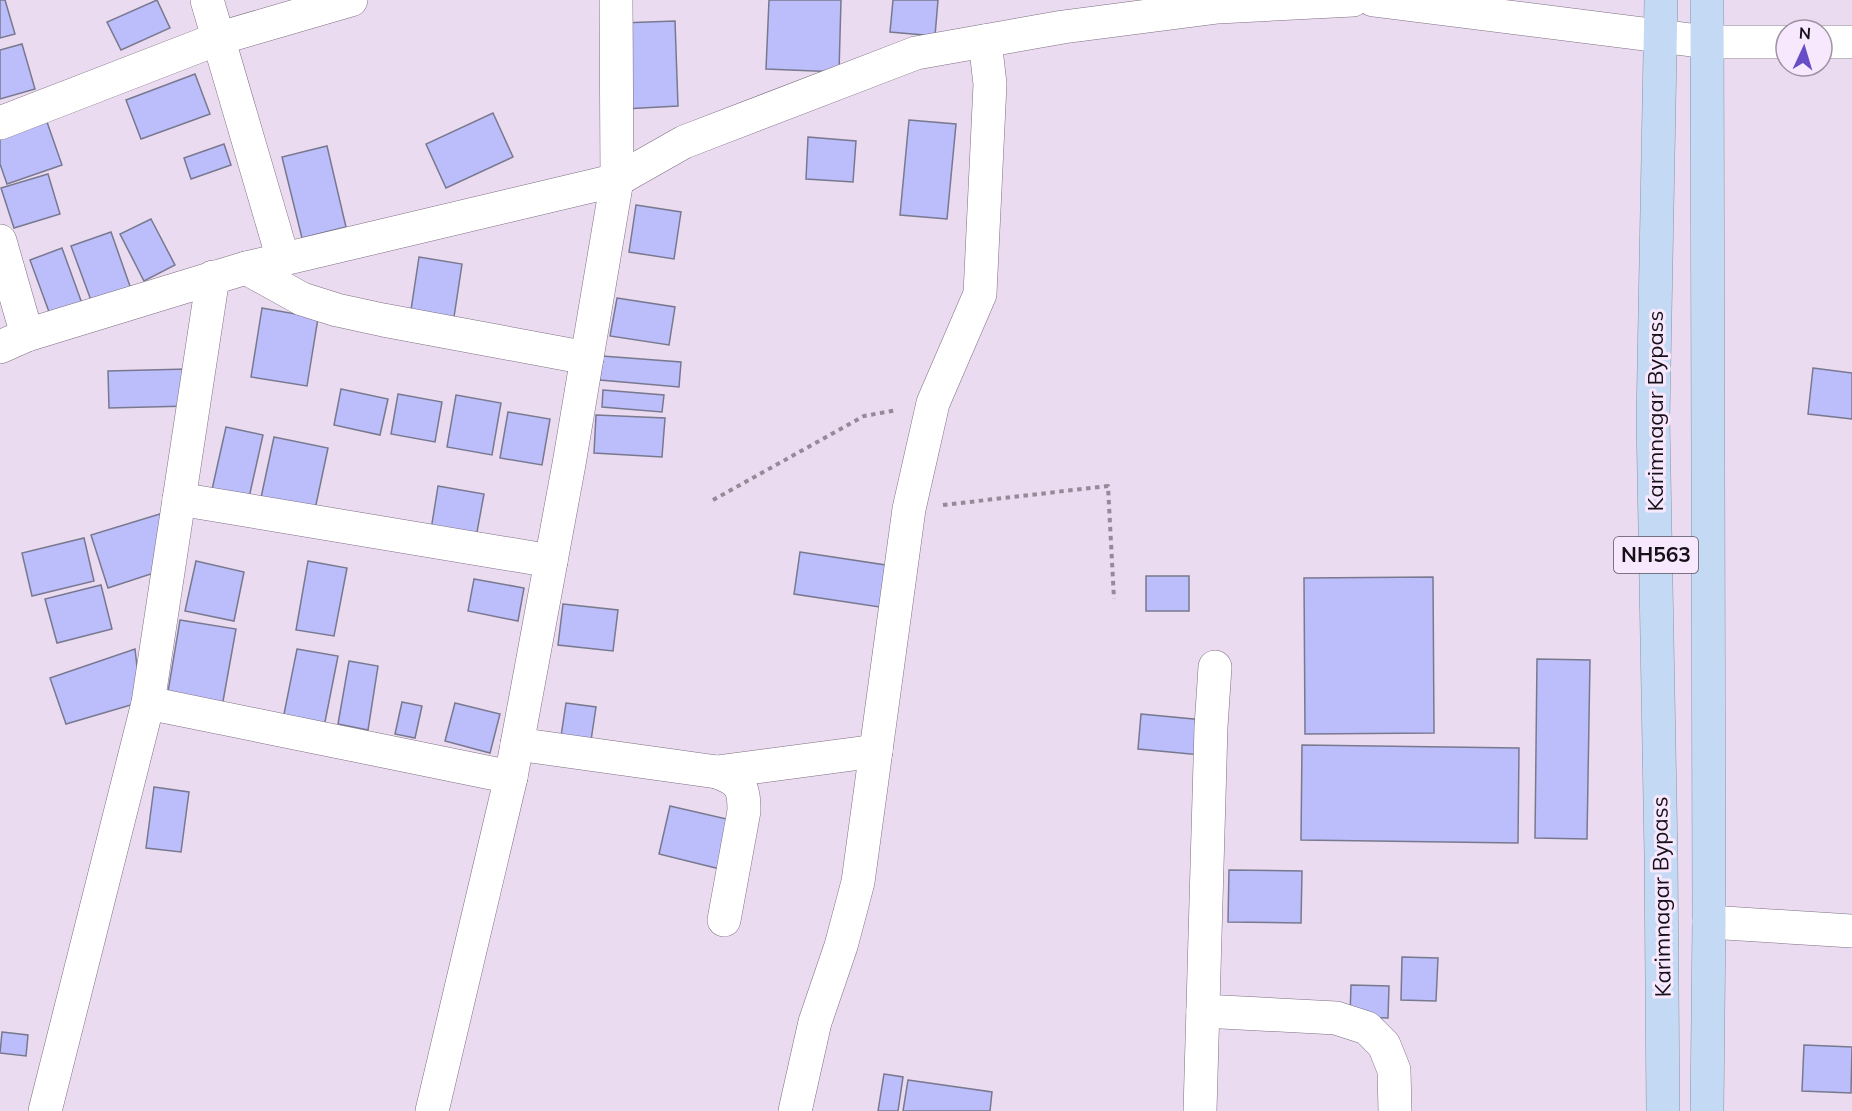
<svg xmlns="http://www.w3.org/2000/svg" width="1852" height="1111" font-family="Mulish,sans-serif">
<rect width="100%" height="100%" fill="#ebdbf0"/>
<!-- building -->
<g fill="#bcbdfb" stroke="#78798f" stroke-width="1.5">
<path d="M0 0H5L15 34 0 38Z"/>
<path d="M157 0 170 28 121 50 107 22Z"/>
<path d="M769 0H841L839 72 766 69Z"/>
<path d="M893 0H938L935 36 890 32Z"/>
<path d="M675 21 678 106 624 109 621 23Z"/>
<path d="M22 44 35 89 0 99V50Z"/>
<path d="M195 74 210 114 141 139 126 100Z"/>
<path d="M493 113 513 157 446 188 426 144Z"/>
<path d="M909 120 956 124 947 219 900 215Z"/>
<path d="M47 122 62 165 7 184 0 164V139Z"/>
<path d="M808 137 856 141 853 182 806 179Z"/>
<path d="M224 144 231 165 191 179 184 158Z"/>
<path d="M327 146 346 227 302 238 282 157Z"/>
<path d="M48 174 60 214 14 228 1 188Z"/>
<path d="M636 205 681 212 674 259 629 252Z"/>
<path d="M151 219 175 265 144 281 120 234Z"/>
<path d="M111 232 131 289 92 303 71 246Z"/>
<path d="M62 248 84 309 52 320 30 260Z"/>
<path d="M419 257 462 264 454 317 411 310Z"/>
<path d="M617 298 675 307 669 345 610 336Z"/>
<path d="M262 308 318 318 307 386 251 377Z"/>
<path d="M602 356 681 362 679 387 600 380Z"/>
<path d="M1813 368 1852 373V419L1808 414Z"/>
<path d="M188 369 189 406 109 408 108 371Z"/>
<path d="M341 389 388 399 380 435 334 425Z"/>
<path d="M603 390 664 395 662 412 602 407Z"/>
<path d="M398 394 442 402 435 442 391 434Z"/>
<path d="M456 395 501 403 492 455 447 447Z"/>
<path d="M508 412 550 419 542 465 500 458Z"/>
<path d="M596 415 665 418 662 457 594 453Z"/>
<path d="M226 427 263 435 248 502 211 494Z"/>
<path d="M274 437 328 448 313 519 259 507Z"/>
<path d="M438 486 484 494 475 543 430 536Z"/>
<path d="M163 513 160 571 108 588 91 535Z"/>
<path d="M84 538 94 581 32 596 22 553Z"/>
<path d="M800 552 892 566 886 608 794 594Z"/>
<path d="M196 561 244 572 234 621 185 611Z"/>
<path d="M308 561 347 568 334 636 296 630Z"/>
<rect x="1146" y="576" width="43" height="35"/>
<path d="M1433 577 1434 733 1305 734 1304 578Z"/>
<path d="M474 579 524 588 518 621 468 611Z"/>
<path d="M101 585 112 629 57 643 45 599Z"/>
<path d="M563 604 618 610 613 651 558 645Z"/>
<path d="M180 620 236 629 222 707 167 698Z"/>
<path d="M135 649 141 702 66 724 50 678Z"/>
<path d="M297 649 338 656 324 727 283 719Z"/>
<path d="M1537 659 1590 660 1587 839 1535 838Z"/>
<path d="M349 661 378 666 368 730 338 724Z"/>
<path d="M402 702 422 706 415 738 395 734Z"/>
<path d="M455 703 500 714 490 753 445 741Z"/>
<path d="M566 703 596 707 590 747 560 743Z"/>
<path d="M1141 714 1204 720 1201 755 1138 749Z"/>
<path d="M1302 745 1519 748 1518 843 1301 840Z"/>
<path d="M154 787 189 792 181 852 146 848Z"/>
<path d="M670 806 731 820 720 869 659 854Z"/>
<path d="M1229 870 1302 871 1301 923 1228 922Z"/>
<path d="M1402 957 1438 958 1436 1001 1401 1000Z"/>
<path d="M1351 985 1389 986 1388 1018 1350 1017Z"/>
<path d="M2 1032 28 1035 26 1056 0 1053Z"/>
<path d="M1804 1045 1852 1047 1851 1093 1802 1091Z"/>
<path d="M884 1074 903 1077 898 1111H878Z"/>
<path d="M908 1080 992 1092 990 1111H903Z"/>
</g>
<g fill="none" stroke-linecap="round" stroke-linejoin="round">
<defs>
<g id="minor">
<path d="M207 0 283 259"/>
<path d="M1373 0 1707 42H1786"/>
<path d="M1822 42H1852"/>
<path d="M0 123 220 38 351 0"/>
<path d="M0 241 27 335"/>
<path d="M246 268 302 299 337 310 383 320 587 358"/>
<path d="M213 277 148 703 511 777 432 1111"/>
<path d="M0 347 27 335 246 268 617 180 684 142 916 53 1063 27 1218 7 1353 0"/>
<path d="M179 499 551 561"/>
<path d="M517 744 717 772C740 781 744 786 744 811L724 920"/>
<path d="M717 772 876 751"/>
<path d="M511 777 569 464 617 180 616 0"/>
<path d="M1709 922 1852 931"/>
<path d="M1203 1011 1336 1018 1367 1028 1384 1045 1394 1070 1395 1111"/>
<path d="M45 1111 148 703"/>
<path d="M795 1111 815 1022 841 946 858 882 909 509 933 403 980 294 990 84 985 41"/>
<path d="M1200 1111 1211 727 1215 667"/>
</g>
<g id="highway">
<path d="M1661 0 1653 419 1661 855 1663 1111"/>
<path d="M1707 1111 1709 922 1707 0"/>
</g>
</defs>
<!-- minor casing -->
<use href="#minor" stroke="#7e6f82" stroke-width="34"/>
<!-- highway casing -->
<use href="#highway" stroke="#8793a6" stroke-width="34"/>
<!-- path -->
<g stroke="#968a99" stroke-width="4" stroke-dasharray="4.5 4.5" stroke-linecap="butt">
<path d="M713 500 864 416 897 410"/>
<path d="M943 505 1108 486 1114 599"/>
</g>
<!-- minor -->
<use href="#minor" stroke="#fff" stroke-width="33"/>
<!-- highway -->
<use href="#highway" stroke="#c4d9f3" stroke-width="33"/>
</g>
<g text-anchor="middle" stroke-width="6" stroke-linejoin="round" paint-order="stroke">
<!-- shield labels -->
<rect fill="#f8e8fd" stroke="#5a515d" stroke-width="1.5" x="1614" y="537" width="84" height="36" rx="4.5"/>
<g font-size="21" font-weight="bold" fill="#161018">
<text x="1656" y="562">NH563</text>
</g>
<!-- street labels -->
<g font-size="22" fill="#161018" stroke="#f8e8fd">
<text transform="translate(1655 411) rotate(-90)" y="8">Karimnagar Bypass</text>
<text transform="translate(1661 897) rotate(-91)" y="8">Karimnagar Bypass</text>
</g>
</g>
<!-- north arrow -->
<g transform="translate(1804 48) rotate(4)"><circle r="28" fill="#f8e8fd" stroke="#9e92a1" stroke-width="1.5"/>
<path d="M0-4.5L10 22L0 15L-10 22Z" fill="#674ec7"/>
<text y="-9" font-size="16" font-weight="bold" text-anchor="middle" fill="#161018">N</text>
</g>
</svg>
